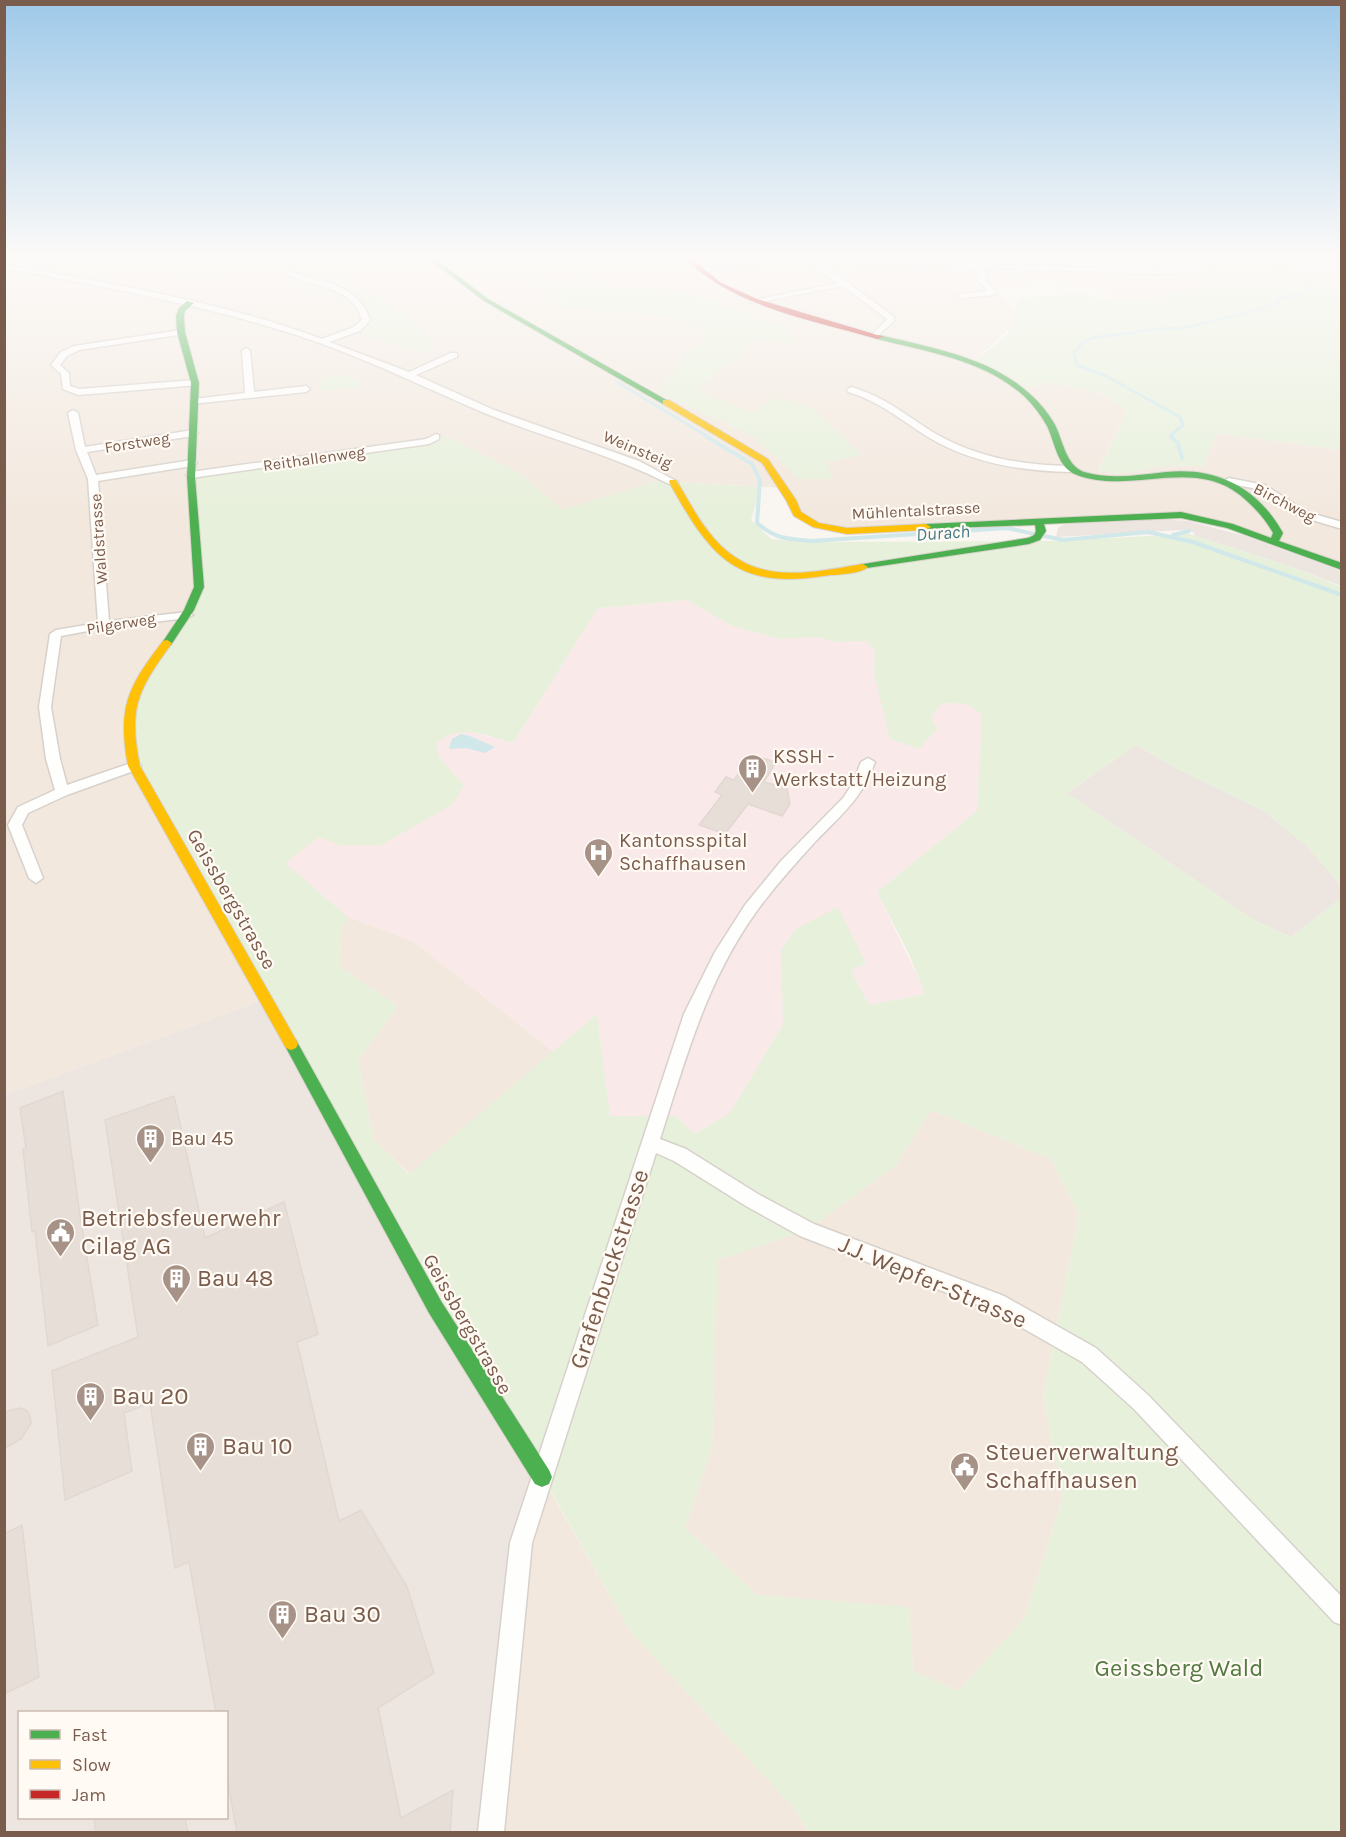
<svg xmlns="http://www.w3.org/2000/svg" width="1346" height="1837" font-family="Karla,sans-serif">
<rect width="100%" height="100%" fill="#f9f5f0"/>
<!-- residential -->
<g fill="#f2e8de">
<path d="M5 257H1248L1254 264 1213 275 1206 286H1190L1186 291 1170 293 1156 299 1111 300 1104 291 1076 284 1046 282 991 286 1014 308 1012 327 974 360 1007 374 1028 388 1049 382 1105 394 1127 411 1098 470 1118 474 1163 466H1203L1217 433 1341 450V567L1195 517 847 531 797 514 783 488 655 481 563 510 519 473 266 999 5 1095Z"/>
<path d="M348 917 413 941 554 1052 410 1174 374 1141 358 1060 398 1006 340 967 339 933Z"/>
<path d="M931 1110 1051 1159 1079 1214 1043 1397 1063 1497 1024 1619 958 1691 913 1671 909 1608 757 1595 685 1528 712 1447 717 1260 807 1230 895 1166Z"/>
<path d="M542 1477 630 1631 795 1809 809 1832H491L499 1753Z"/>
</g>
<!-- industrial -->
<g fill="#ede5e0" fill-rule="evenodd">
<path d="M1157 519 1188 521 1245 536 1341 571V586L1287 565 1195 536 1193 532 1183 530 1056 537 1058 528 1065 524Z"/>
<path d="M1136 745 1176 768 1262 810 1306 845 1339 883 1341 898 1291 937 1254 920 1067 793Z"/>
<path d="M266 999 542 1477 499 1753 491 1832H5V1095ZM20 1712H226V1818H20Z"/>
</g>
<!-- medical -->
<path fill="#fae9e9" d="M687 600 732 626 779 639 816 637 838 642 867 641 875 651 874 674 931 717 942 703 966 704 982 714 977 811 877 892 926 994 869 1005 851 970 866 963 781 950 783 1024 730 1113 693 1134 676 1116H610L597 1014 554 1052 413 941 348 917 285 863 319 837 339 845 464 785 439 757 435 743 450 733 464 730 513 743 598 608Z"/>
<!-- green -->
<g fill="#e7f0db" fill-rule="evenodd">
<path d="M42 257H278L302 266 310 264C356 282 403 308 436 346L416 354 357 331 370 318 344 302 290 284 301 276 260 262 208 276 135 267 103 266 101 263 76 258 69 261Z"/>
<path d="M456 257H516V261L506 264 539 277 535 282 559 286 568 285 581 279 630 288 653 287 694 294 786 329 799 344 750 339 741 357 707 379 699 392 755 413 773 398 811 407 862 455 827 462 833 479H799L753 436 658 392 677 370 684 353 702 344 705 336 696 327 681 319 661 315 568 308 521 281 476 270Z"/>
<path d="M1248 257H1282L1308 277 1341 273V450L1217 433 1203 466H1163L1118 474 1098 471 1127 411 1105 394 1049 382 1028 388 1007 374 974 360C985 351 1009 339 1012 325 1015 315 1014 307 1019 297L1083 294 1111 300 1156 299 1170 293 1186 291 1190 286H1206L1213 275 1254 264Z"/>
<path d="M343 375 366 387 319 391 324 378Z"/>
<path d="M436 437H447L519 473 563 510 655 481 761 487 751 520 771 539 806 542 1055 541 1189 534 1287 565 1341 587V1832H809L795 1809 630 1631 128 744 140 679 196 599 191 475 343 455ZM687 600 732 626 779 639 816 637 838 642 867 641 875 651 874 674 890 739 919 749 937 729 931 717 942 703 966 704 982 714 977 811 877 892 909 954 925 994 869 1005 851 970 866 963 838 907 796 929 781 950 783 1024 730 1113 694 1134 676 1116H610L597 1014 409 1174 374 1141 358 1060 398 1006 340 967 339 933 348 917 285 863 319 837 339 845H381L452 805 464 785 439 757 436 743C464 723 481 735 513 743L598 608ZM1136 745 1176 768 1262 810 1306 845 1339 883 1341 898 1291 937 1254 920 1067 793ZM931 1110 1051 1159 1079 1214 1043 1397 1063 1497 1024 1619 958 1691 913 1671 909 1607 757 1595 685 1528 712 1447 718 1260 807 1230 895 1166Z"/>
</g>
<!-- water -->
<path fill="#d0e8ea" d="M461 734C467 734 490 745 495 747L485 753 466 748 449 749 452 739Z"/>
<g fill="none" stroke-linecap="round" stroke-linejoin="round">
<!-- stream-far1 -->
<g stroke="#d0e8ea" stroke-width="3">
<path d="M617 382 710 438"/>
<path d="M1173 438 1170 436 1183 425 1180 417 1106 376 1077 365 1074 353 1082 343 1092 338 1158 329 1185 328 1260 309 1277 303 1280 298C1292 298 1302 291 1314 288 1303 273 1274 277 1267 257"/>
</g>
<!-- stream -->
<g stroke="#d0e8ea" stroke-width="4">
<path d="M707 437 752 464 760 480 757 523C775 539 788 539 811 541L1007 528 1063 540 1148 532 1193 542 1342 595"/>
<path d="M1171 437 1178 443 1182 458"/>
<path d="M1173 535 1189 531"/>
</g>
</g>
<!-- building -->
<g fill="#e6ded7" stroke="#e2d8d2" stroke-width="1.5">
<path d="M752 755 776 762 764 782 787 788 790 804 782 816 748 804 725 834 699 825 722 795 715 792 726 777 734 780Z"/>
<path d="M63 1091 80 1216 98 1325 48 1346 35 1231 32 1232 23 1149 26 1148 20 1108Z"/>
<path d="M174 1096 205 1238 284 1202 318 1334 297 1342 339 1521 361 1510 407 1587 434 1673 378 1708 401 1818 453 1790 450 1833H237L226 1772V1713H216L189 1562 175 1568 150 1403 124 1413 132 1471 65 1500 52 1371 138 1337 105 1120Z"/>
<path d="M19 1408 26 1410 30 1415 31 1423 21 1439 4 1449V1412Z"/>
<path d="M22 1525 39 1677 4 1694V1534Z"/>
<path d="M94 1818H185L188 1833H96Z"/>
</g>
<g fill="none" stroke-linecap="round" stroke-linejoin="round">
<defs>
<g id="street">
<path d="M780 257 1159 270 1204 268 1208 270 1204 272 1159 274 985 268 987 281 996 293 995 295 961 298H958V294L987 291 979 281 978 268 820 262 894 317V321L875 338 871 336 887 319 843 286 754 303 750 301 838 283 814 266 813 262 793 259 701 272 697 270Z"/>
<path d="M4 264C111 284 220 301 322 339L354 327 362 320C352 284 313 289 287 274L291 272C322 280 360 286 370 320L360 331 329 342 409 372 451 353H457V357L416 375 494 410 639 461 678 482 669 484C611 454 548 439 487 414 418 385 352 351 280 330 190 302 97 286 4 268Z"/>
<path d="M181 330 185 332 184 334 79 350 67 356 60 365 69 373 70 386 79 389 195 380 199 383 198 385 78 395 63 389 61 374 51 365 61 352 74 346Z"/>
<path d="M246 348 250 351 254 392 306 386 310 389 306 392 191 404V400L194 399 245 393 242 351Z"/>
<path d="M851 387C884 396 908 417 936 434 978 458 1023 465 1070 466L1075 469 1070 472C1020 471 971 463 928 437 901 420 879 401 848 392L847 390Z"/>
<path d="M73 410 78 413 85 447 193 430 198 433 193 436 87 452 96 475 192 460 197 463 192 466 98 481 109 621 187 612 193 615 187 618 104 628 61 636 51 707 60 759 67 785 134 762 141 766 139 769 67 795 28 813 22 825 43 878 36 883 29 878 8 825 18 807 55 790 46 759 39 707 50 634 56 630 98 623 88 479 76 450 68 413Z"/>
<path d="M436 434 439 435V439L429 444 191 478 186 475 191 472 426 439Z"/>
<path d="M1229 478 1265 485 1307 512 1342 522V529L1299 516 1258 489 1225 483 1224 481Z"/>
<path d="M868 758 875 762C862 799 841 815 815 842 795 864 774 887 756 912 706 982 686 1058 660 1139L686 1149 758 1194 814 1224 1004 1296 1096 1348 1148 1395 1342 1597V1625L1334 1622 1134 1409 1082 1362 991 1310 800 1236 746 1206 674 1161 656 1153 532 1543 504 1832H478L510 1543 684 1014 715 952 745 905 781 861 843 798 853 783 861 762Z"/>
</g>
<g id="fast">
<path d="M426 257H433L488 299 670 402 663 404 484 301Z"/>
<path d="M187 301 194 303 185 311 184 316 185 332 199 383 195 477 204 587 194 610 171 645 167 646 162 643 184 610 194 587 187 477 191 383 177 332 176 316 179 308Z"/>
<path d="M880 335C931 348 991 357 1031 395 1040 403 1048 413 1054 423 1063 439 1065 465 1084 472 1111 480 1138 475 1166 472 1217 467 1257 487 1283 533L1279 541 1342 563V570L1227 528 1181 518 1044 524 1046 531 1040 540 1029 544 860 569V565L863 564 1027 538C1035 536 1037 533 1035 525L923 529V525L926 524 1181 512 1233 524 1271 538 1273 533C1265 518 1253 506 1240 495 1192 457 1131 495 1077 475 1057 468 1055 442 1047 426 1041 415 1033 405 1025 397 985 360 928 352 877 339V335Z"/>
<path d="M291 1038 296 1040 441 1301 549 1470 552 1477 549 1484 542 1487 535 1484 429 1313 284 1044 286 1040Z"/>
</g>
<g id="slow">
<path d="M663 400H669L768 459 796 500 801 512 819 523 847 528 926 524 931 527 926 530 847 534 813 527 794 516 786 500 762 463 663 404Z"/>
<path d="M670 480H676C687 497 695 515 708 531 750 587 803 574 863 564L868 567C858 575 836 574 823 576 733 590 709 553 669 482Z"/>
<path d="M167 640 172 643C138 690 128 707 140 766L296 1040 298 1044 296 1048 291 1050 286 1048 128 766C117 707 128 687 163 641Z"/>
</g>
<path id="jam" d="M683 257H690L721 283 757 299 884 337 877 339C810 319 735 308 683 257Z"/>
</defs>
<!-- street casing -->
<use href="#street" stroke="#d7d1cb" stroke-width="3"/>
<!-- fast casing -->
<use href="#fast" stroke="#d9d2cb" stroke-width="2"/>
<!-- slow casing -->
<use href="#slow" stroke="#d9d2cb" stroke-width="2"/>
<!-- jam casing -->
<use href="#jam" stroke="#d9d2cb" stroke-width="2"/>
<!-- street -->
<use href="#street" fill="#fefefd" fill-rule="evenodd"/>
<!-- fast -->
<use href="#fast" fill="#4caf50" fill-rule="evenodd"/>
<!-- slow -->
<use href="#slow" fill="#ffc107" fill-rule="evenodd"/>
<!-- jam -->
<use href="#jam" fill="#c62828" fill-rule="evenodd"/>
</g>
<!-- sky -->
<linearGradient id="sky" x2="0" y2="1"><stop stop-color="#9ec9e9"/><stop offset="0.5" stop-color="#fcfaf8"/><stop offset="1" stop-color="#fcfaf8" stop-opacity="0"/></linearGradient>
<rect width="1346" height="514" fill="url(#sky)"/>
<!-- icons -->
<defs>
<symbol id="building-pin" viewBox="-11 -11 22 30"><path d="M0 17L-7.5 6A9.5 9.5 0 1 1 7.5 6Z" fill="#a69286" stroke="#fffaf3"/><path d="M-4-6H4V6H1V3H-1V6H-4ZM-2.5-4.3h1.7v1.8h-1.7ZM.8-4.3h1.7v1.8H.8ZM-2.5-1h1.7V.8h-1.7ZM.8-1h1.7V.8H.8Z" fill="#fff"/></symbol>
<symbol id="hospital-pin" viewBox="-11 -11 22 30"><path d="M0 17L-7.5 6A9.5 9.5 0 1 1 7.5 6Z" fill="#a69286" stroke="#fffaf3"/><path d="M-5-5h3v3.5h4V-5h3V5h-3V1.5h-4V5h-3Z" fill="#fff"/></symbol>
<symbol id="civic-pin" viewBox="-11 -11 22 30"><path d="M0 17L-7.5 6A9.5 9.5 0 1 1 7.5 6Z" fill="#a69286" stroke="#fffaf3"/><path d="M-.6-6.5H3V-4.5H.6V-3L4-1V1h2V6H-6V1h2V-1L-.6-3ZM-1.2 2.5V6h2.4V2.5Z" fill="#fff"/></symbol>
</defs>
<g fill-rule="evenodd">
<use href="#building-pin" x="736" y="752" width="33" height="45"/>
<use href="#hospital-pin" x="582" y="836" width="33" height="45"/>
<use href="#building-pin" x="134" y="1122" width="33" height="45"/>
<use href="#civic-pin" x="44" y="1216" width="33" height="45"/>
<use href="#building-pin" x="160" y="1262" width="33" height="45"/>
<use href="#building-pin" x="74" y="1380" width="33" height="45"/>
<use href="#building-pin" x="184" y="1430" width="33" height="45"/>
<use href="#civic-pin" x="948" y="1450" width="33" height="45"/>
<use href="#building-pin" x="266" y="1598" width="33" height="45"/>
</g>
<g text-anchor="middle" stroke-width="4.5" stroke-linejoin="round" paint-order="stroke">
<!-- far-street labels -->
<g font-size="16" fill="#7a5c4d" stroke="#fffaf3">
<text transform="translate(137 442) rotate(-9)" y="6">Forstweg</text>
<text transform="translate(638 449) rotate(23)" y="6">Weinsteig</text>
<text transform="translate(314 458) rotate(-8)" y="6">Reithallenweg</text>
<text transform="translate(1285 502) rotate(27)" y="6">Birchweg</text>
<text transform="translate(916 510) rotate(-3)" y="6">Mühlentalstrasse</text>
<text transform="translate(98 539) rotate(-94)" y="6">Waldstrasse</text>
<text transform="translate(121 623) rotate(-9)" y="6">Pilgerweg</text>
</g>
<!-- far-water labels -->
<g font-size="18" font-style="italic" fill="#437c86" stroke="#fffaf3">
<text transform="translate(943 533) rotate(-4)" y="6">Durach</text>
</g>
<!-- poi labels -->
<g font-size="20" fill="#7a5c4d" stroke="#fffaf3" text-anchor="start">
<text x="773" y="763">KSSH -<tspan x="773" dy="23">Werkstatt/Heizung</tspan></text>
<text x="619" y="847">Kantonsspital<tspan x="619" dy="23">Schaffhausen</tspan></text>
<text x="171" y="1145">Bau 45</text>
</g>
<!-- street labels -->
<g font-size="20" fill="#7a5c4d" stroke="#fffaf3">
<text transform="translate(232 899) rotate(60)" y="7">Geissbergstrasse</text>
<text transform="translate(468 1324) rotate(60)" y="7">Geissbergstrasse</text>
</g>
<!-- near-poi labels -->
<g font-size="24" fill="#7a5c4d" stroke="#fffaf3" text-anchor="start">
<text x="81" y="1226">Betriebsfeuerwehr<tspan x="81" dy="28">Cilag AG</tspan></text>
<text x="197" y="1286">Bau 48</text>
<text x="112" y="1404">Bau 20</text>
<text x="222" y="1454">Bau 10</text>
<text x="985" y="1460">Steuerverwaltung<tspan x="985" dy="28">Schaffhausen</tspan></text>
<text x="304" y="1622">Bau 30</text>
</g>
<!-- near-street labels -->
<g font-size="24" fill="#7a5c4d" stroke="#fffaf3">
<text transform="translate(609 1269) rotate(-72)" y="8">Grafenbuckstrasse</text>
<text transform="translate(933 1282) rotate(23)" y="8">J.J. Wepfer-Strasse</text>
</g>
<!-- near-park labels -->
<g font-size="24" fill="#537a41" stroke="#fffaf3">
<text x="1179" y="1676">Geissberg Wald</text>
</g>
</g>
<!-- border -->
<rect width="1346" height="1837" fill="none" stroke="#7a5c4d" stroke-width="12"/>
<!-- legend -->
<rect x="18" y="1711" width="210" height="108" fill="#fffaf3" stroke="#cabbb1" stroke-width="1.5"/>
<rect x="30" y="1730" width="30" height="9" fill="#4caf50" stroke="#cabbb1" stroke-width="1.5"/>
<text x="72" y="1741" font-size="18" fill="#7a5c4d">Fast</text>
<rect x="30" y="1760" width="30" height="9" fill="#ffc107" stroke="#cabbb1" stroke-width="1.5"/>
<text x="72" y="1771" font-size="18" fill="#7a5c4d">Slow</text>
<rect x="30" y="1790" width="30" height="9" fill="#c62828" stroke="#cabbb1" stroke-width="1.5"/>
<text x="72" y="1801" font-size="18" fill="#7a5c4d">Jam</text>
</svg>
